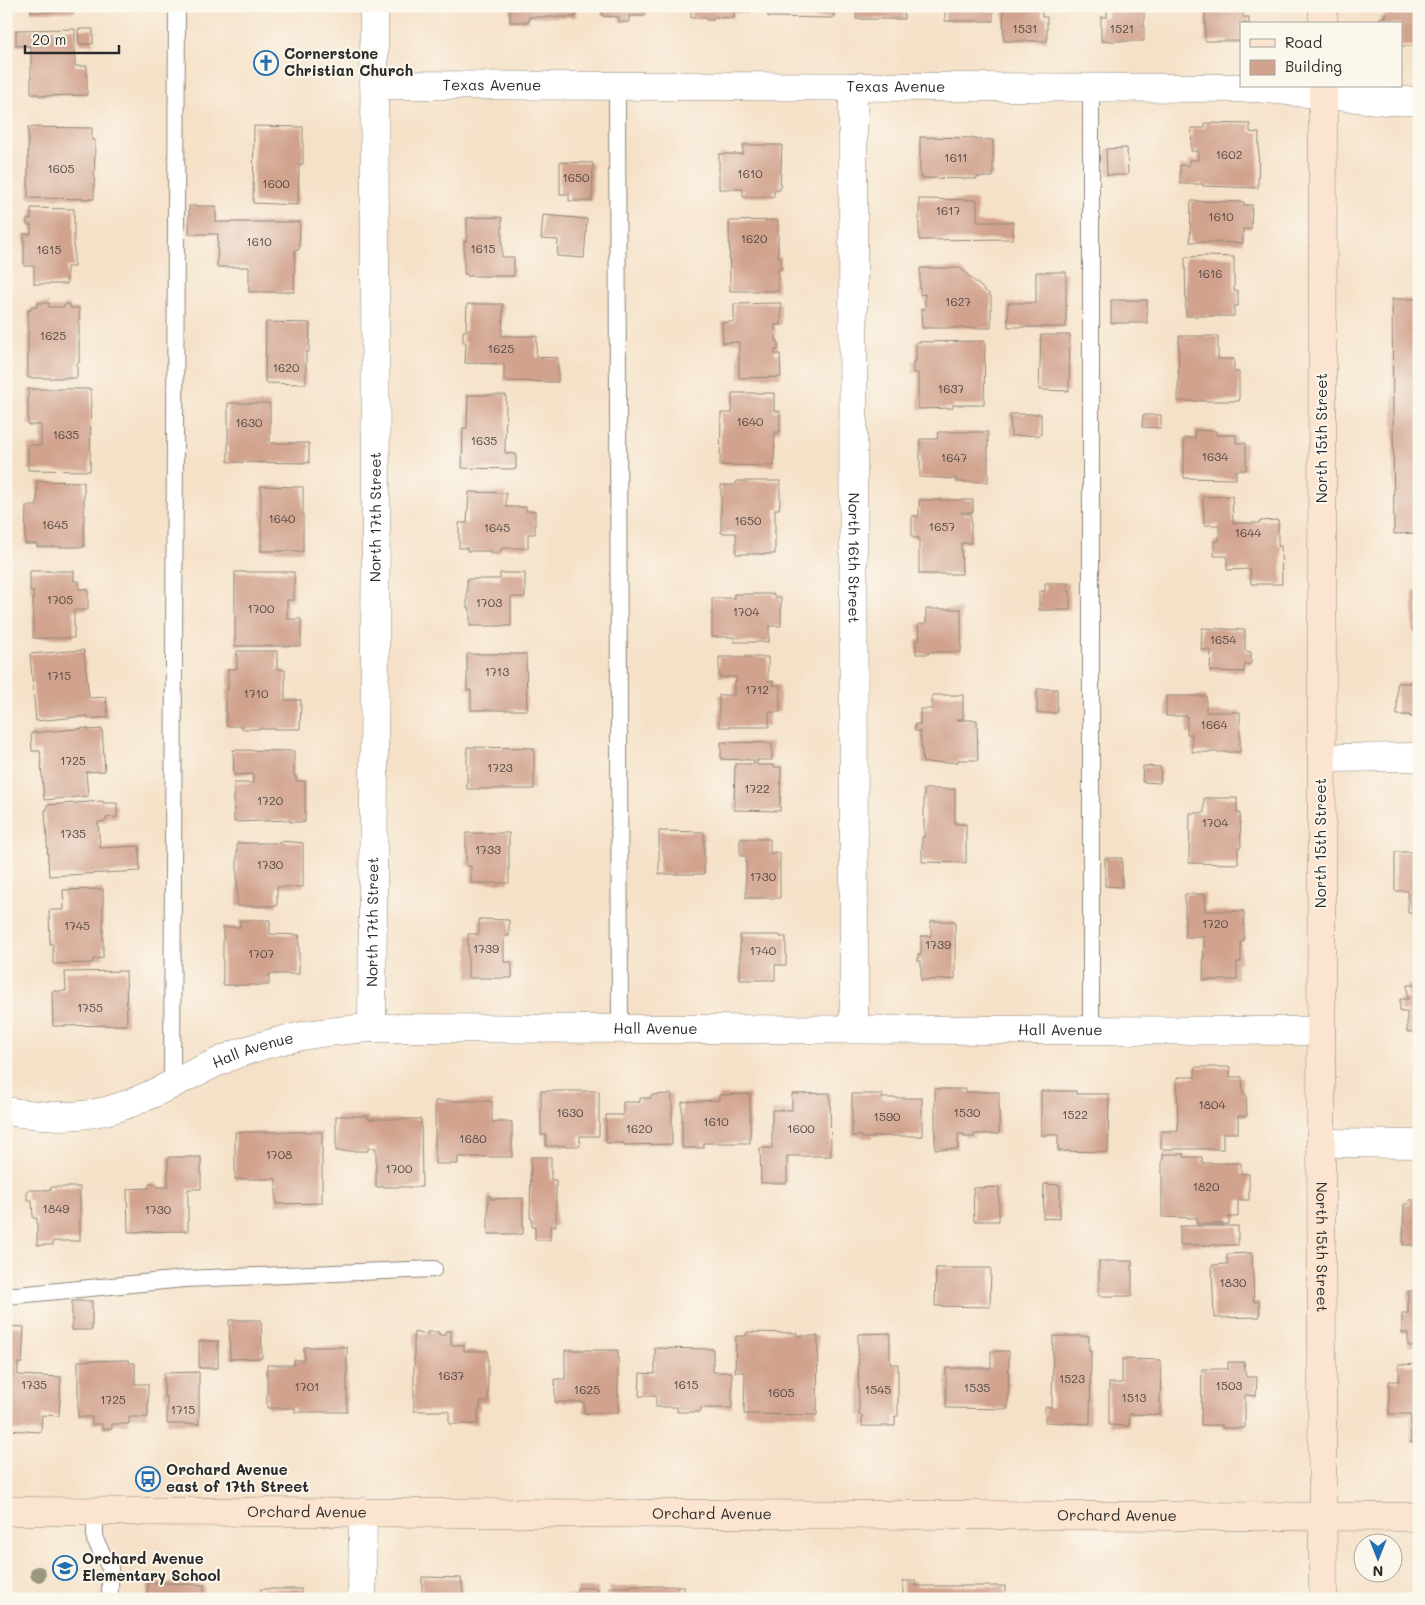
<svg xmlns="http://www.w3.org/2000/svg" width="1425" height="1605" font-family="Mali,sans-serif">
<rect width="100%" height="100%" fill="#fbf7ec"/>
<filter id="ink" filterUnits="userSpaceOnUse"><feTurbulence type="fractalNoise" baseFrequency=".02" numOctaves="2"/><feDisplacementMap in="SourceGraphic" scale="10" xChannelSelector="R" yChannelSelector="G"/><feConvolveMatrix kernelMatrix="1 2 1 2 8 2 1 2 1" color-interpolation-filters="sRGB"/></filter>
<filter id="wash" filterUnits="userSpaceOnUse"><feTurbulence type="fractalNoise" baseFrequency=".0096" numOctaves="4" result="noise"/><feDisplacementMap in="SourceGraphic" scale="20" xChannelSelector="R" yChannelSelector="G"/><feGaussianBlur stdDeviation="1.12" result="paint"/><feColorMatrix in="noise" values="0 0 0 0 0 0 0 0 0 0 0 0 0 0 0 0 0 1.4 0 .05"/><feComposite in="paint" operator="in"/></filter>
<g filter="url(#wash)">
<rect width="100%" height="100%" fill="#f5e1c8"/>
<g id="blocks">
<!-- building -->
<g fill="#d1a38e">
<rect x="31" y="6" width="44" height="6"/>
<path d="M510 6H576V17H529V22H510Z"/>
<path d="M602 6H663V11L645 10V16H629V22H619V17L602 16Z"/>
<path d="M691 6H750V12H734V18L713 17V20H706V18H691Z"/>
<path d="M768 6H843V12L834 11 833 18 768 17Z"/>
<rect x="856" y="6" width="48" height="13"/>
<rect x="945" y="6" width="48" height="15"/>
<path d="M1003 6H1042V17H1047V41H1004Z"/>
<path d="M1107 6H1144V41H1101V17H1107Z"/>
<path d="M1205 6H1243V17H1249V24H1241V41H1205Z"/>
<path d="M1386 6H1419V46H1401V24H1380V17H1386Z"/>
<path d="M75 29V66H87V95L39 96V94H31V46H16V30Z"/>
<path d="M78 29H93V44H79Z"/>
<path d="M1205 123 1250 124V132L1259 133 1258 188 1203 186V184H1180V165L1189 166V160H1198V151H1191L1192 128H1205Z"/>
<path d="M254 126 303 127V164H299L298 205 253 203Z"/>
<path d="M28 127 92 128V140H95L94 199 28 198Z"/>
<path d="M920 137 977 138V139L993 140V177H977V179L920 178Z"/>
<path d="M743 145H782L780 190H774V197H743V189H719V154H743Z"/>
<path d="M1127 148 1128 175H1107L1106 149Z"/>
<path d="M560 162 593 163 592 201H569V194H560Z"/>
<path d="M919 199 977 200V222H1013V239L919 240Z"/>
<path d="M1191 201 1244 202V205H1252L1251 229H1243V243L1190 242Z"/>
<path d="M189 206H216V222H300L299 250H295L294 292H249V267H217L218 234H189Z"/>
<path d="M31 208 74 209V267H67V284H34V266H24V234H31V225H27V219H31Z"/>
<path d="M543 215 587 219 584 258 557 256 558 240 541 239Z"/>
<path d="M502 217V257H514V276H467V274H464V241H467V218Z"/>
<path d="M778 220V257H781V269H778V291H730L729 221Z"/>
<path d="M1206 256 1234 257V291H1238V306H1234V316H1186L1185 257Z"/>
<path d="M920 268H960L991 296V328H922L921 309H925V294L920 295Z"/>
<path d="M1036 272H1066V327H1008V303H1036Z"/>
<path d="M1392 299H1419V533L1394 534Z"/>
<rect x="1111" y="300" width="36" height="23"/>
<path d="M37 303H49V307H64L65 304H70V308H79V363H77V378H28V310H31V307H37Z"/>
<path d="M781 303V325H775L776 341H778V350H775V354H780L781 377 739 378V342L723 343 722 322H734V304Z"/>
<path d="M467 304H503L502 336H537L536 357 558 358V382L504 381V364L465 363 466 342H463V331H466Z"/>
<path d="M266 322 310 323 309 352H306V384L265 383Z"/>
<path d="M1041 335H1070L1069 391 1039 390Z"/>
<path d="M1179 336H1218V359H1234V372H1239V401H1178Z"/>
<path d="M985 341 984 405H953V408L918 409V373H913V361H916V342Z"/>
<path d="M28 389H91L90 471 28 470V445H41V425H28Z"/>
<path d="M732 393H774V411H780V432H775L774 466 720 465 721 413H732Z"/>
<path d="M468 395H506L505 453 516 454V469L462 468 463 428H467Z"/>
<path d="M228 403H270V443H309V463L228 462Z"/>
<path d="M1010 414H1041V435L1011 436Z"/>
<path d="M1143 415H1161V428L1142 427Z"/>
<path d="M1195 430 1216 431V435H1236V443H1246V470H1236V479L1184 478V438H1195Z"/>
<path d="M938 432H988V482H957V479L920 477V439H937Z"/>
<path d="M37 481 84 482V547H37V544H25L26 506H37Z"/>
<path d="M736 481H780V503L779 509H775V554H736V533H721V485H736Z"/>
<path d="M261 486 303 487V551H261Z"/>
<path d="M469 492 506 493V507H526V511H535V534H528V548H502L499 553H491V551H467V548H459V523H467Z"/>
<path d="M1232 496 1233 523H1260V521L1278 520V546H1281L1282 584H1251L1250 569 1227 570V556H1214V541H1219V525H1204L1203 497Z"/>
<path d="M919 500H973V512H961L962 514H971V543H961L962 574H919V538H912V516H919Z"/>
<path d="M30 571H74V581H79V589H88V610H74V638H33V591H30Z"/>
<path d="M235 572H294V600H287V619H301V646H235Z"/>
<path d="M500 573H525V597H511V626H470V608H467V579H500Z"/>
<path d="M1045 583H1068V591H1070V610H1039V591H1045Z"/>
<rect x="1413" y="591" width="6" height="41"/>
<path d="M734 594H774V597H781V626H769V642H734V637H712V598H734Z"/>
<path d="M926 609H961V652H929V654H916V640H920L918 624H926Z"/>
<path d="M1202 628 1245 630V651L1251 652V664H1245L1244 672 1210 671 1211 650H1201Z"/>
<path d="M84 650 89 698 106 697 108 717 88 719V716L36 721 30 654Z"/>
<path d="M237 651H277V669L285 670V700H301L300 729H242V726H226V689H228V669H237Z"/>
<path d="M467 654H526L527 710H471V690H467Z"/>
<path d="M719 657H768V681H773V685H780V712H769V727H719V695H734V682H736V677H719Z"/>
<path d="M1410 681H1419V717H1410V715H1397V683H1410Z"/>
<rect x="1037" y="689" width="20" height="24"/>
<path d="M932 695H963V719H957V720H977L978 760H958V762L923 763 920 731H915V724H920V709H932Z"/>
<path d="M1166 696H1206V712H1240V752H1192V734H1187V716H1166Z"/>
<path d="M88 728V730L102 729 105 771 86 772 88 796 44 800 40 751H32L31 733Z"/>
<path d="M721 742 772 743V760H757V765H774V767H781L780 811 734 810 735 764H754V760L721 759Z"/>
<path d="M467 747 534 748V789H467Z"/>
<path d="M233 750 294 751V776H296V781H305V822H290V820L234 822V783H253V774L234 775Z"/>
<path d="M1143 766 1161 767 1160 783 1142 782Z"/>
<path d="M924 789H955V824H966V863L922 862V837H924Z"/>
<path d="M1204 798H1237V813H1240L1241 847H1238V864L1189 863 1190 813H1204Z"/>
<path d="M103 801V803H117V817L106 818V821L98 822 100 848 139 846 140 871 49 876 45 810H47V805Z"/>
<path d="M659 831 704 832V874H659Z"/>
<path d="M466 833H509V883H471V866H466Z"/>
<path d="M740 839H770V853H780V898H746V856H740Z"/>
<path d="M281 841 303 843V887H277V906H237V843H281Z"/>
<path d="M1395 852H1419V913H1408V891H1395Z"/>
<path d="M1105 858H1122V887L1105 886Z"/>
<path d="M103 889V958L93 959V963L53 964V944H50L49 910H64L63 890Z"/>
<path d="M1185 894H1205V911H1244V941H1241V962H1237V980H1203L1204 937H1185Z"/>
<path d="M479 919 509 920V936H504V962H512V978H468V934H479Z"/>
<path d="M240 920H270V934L299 935V974H269V985H223V927H240Z"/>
<path d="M931 921H955V979L921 980V961H918V954H921V936H931Z"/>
<path d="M740 935H780V937H786V965H775V980H740Z"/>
<path d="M126 971 127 1025 53 1026 52 991H66L65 972Z"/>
<path d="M1407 985H1419V1032H1407V1012H1400V999H1408Z"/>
<path d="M1195 1067H1230V1077H1242L1243 1094H1246L1247 1116H1238V1133H1223V1149H1161V1131H1178L1177 1077H1195Z"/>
<path d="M935 1089H966V1092H999V1134H974V1137H964V1134H958V1149H935Z"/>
<path d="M541 1091H599V1136H580V1146H546V1135H541Z"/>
<path d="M1041 1091H1076V1094H1109L1108 1152 1058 1151V1135H1041Z"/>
<path d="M830 1093 831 1156H787V1183H761L760 1148H772V1110H792V1094Z"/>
<path d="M672 1094V1144L624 1145V1143H606V1115H623V1102H640V1098H651V1095Z"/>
<path d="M750 1094V1143H703V1148H682V1102L719 1100V1095Z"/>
<path d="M852 1094H882V1098H922V1136H873V1138H862V1136H852Z"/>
<path d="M435 1101H492V1122H512V1157H458V1164H435Z"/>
<path d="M336 1116H368V1119H421L422 1187H376V1148H368V1151H336Z"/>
<path d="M235 1132H322V1203L276 1204V1179H235Z"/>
<path d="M1163 1154H1184V1157H1202V1163H1241V1174H1249V1200H1238V1217H1229V1224H1197V1218L1162 1217V1161H1163Z"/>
<path d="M168 1157H201V1189H188V1231L128 1232 127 1189 149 1188V1184H157V1187H168Z"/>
<path d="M531 1157H551V1180H556V1226H550V1240H535V1227H532V1218H530Z"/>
<path d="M1044 1184 1060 1185V1219L1043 1218Z"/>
<path d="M51 1187H80V1241H53V1245H37V1218H33L32 1200H27V1190H51Z"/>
<path d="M999 1187V1221H974L973 1188Z"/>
<path d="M488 1196H491V1199L523 1198V1234H488Z"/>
<path d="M1409 1200H1419V1245H1403L1404 1204H1409Z"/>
<rect x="1180" y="1226" width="58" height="19"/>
<path d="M1252 1253 1254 1302 1259 1301 1260 1317 1214 1318 1212 1265 1227 1264V1254Z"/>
<rect x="1099" y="1261" width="33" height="35"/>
<path d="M936 1268H991L990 1307 935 1306Z"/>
<path d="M1408 1291H1419V1346H1408V1333H1402V1313H1408Z"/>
<rect x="72" y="1301" width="20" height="29"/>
<path d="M229 1320H261L262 1358 230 1359Z"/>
<path d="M6 1326 24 1327 22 1363H18V1375L61 1377 59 1416 42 1415 41 1432 7 1430Z"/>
<path d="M445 1331H451V1345H464V1351H488V1402H480V1410H478V1424H449V1411H414V1332L427 1335V1332H439V1335H445Z"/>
<path d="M747 1332 797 1333V1336H818L817 1415 744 1414 745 1372H735L736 1336H746Z"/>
<path d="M890 1333V1364H898V1416H895V1426H862V1415H859L858 1334Z"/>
<path d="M1053 1336H1089V1351H1091L1090 1424 1045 1422V1407H1052Z"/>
<rect x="199" y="1341" width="19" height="27"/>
<path d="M304 1347H347V1412H295V1408H267V1365H294V1360H304Z"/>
<path d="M655 1348 713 1349V1372H732V1408H701V1412H677V1407H656V1396H639L640 1373 655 1374Z"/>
<path d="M565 1350H618V1413H584V1402H555V1379H565Z"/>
<path d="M991 1351H1009L1008 1409 946 1408V1368H991Z"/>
<path d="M1122 1359 1161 1360 1160 1415 1129 1414V1426L1109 1425V1383H1122Z"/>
<path d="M128 1360 129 1363H135V1384H148V1417H129V1424H112V1429H102V1424H92V1417H78V1361Z"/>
<path d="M1228 1362H1244L1246 1377H1257L1256 1396 1245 1395V1428H1222V1425H1201L1202 1369H1228Z"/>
<path d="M1399 1364 1419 1365V1443H1411V1414H1389V1381H1399Z"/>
<path d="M199 1372V1424H167V1397H164V1373Z"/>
<path d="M422 1577 461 1578 464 1599H422Z"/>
<path d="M903 1581H916V1586H1005V1599H903Z"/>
<path d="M148 1582 204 1585V1599H147Z"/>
<path d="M630 1586H684V1599H609V1587H630Z"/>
<path d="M577 1588H598V1599H537V1595L577 1596Z"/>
<rect x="261" y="1589" width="40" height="10"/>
</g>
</g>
</g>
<g filter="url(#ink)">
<use href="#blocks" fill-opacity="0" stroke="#90867a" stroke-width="1"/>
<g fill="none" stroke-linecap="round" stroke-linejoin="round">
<defs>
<g id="lane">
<path d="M617 86 620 1029"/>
<path d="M1091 88V1030"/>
<path d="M172 1083 177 6"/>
<path d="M6 1296 184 1279 434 1269"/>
<path d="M95 1511V1540L110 1568V1599"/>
</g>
<g id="street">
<path id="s1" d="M374 85 1256 88 1387 101H1419"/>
<path id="s2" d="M853 87 854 1029"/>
<path d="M1322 758 1419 757"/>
<path id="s3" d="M372 1028 376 514 374 6"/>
<path id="s4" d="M6 1111C39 1116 72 1119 105 1111 152 1100 198 1067 245 1051 290 1036 325 1031 372 1028L1321 1031"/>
<path d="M1321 1143 1419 1144"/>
<path d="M362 1599 363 1512"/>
</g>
<g id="secondary">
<path d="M1323 24V6"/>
<path id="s5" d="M1323 86 1321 1143 1323 1599"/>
<path id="s6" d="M6 1511 1419 1517"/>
</g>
</defs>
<!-- lane casing -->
<use href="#lane" stroke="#90867a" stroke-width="18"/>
<!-- street casing -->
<use href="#street" stroke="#90867a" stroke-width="29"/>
<!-- secondary casing -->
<use href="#secondary" stroke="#90867a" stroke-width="29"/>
<!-- lane -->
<use href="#lane" stroke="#fff" stroke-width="16"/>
<!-- street -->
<use href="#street" stroke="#fff" stroke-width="28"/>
<!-- secondary -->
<use href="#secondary" stroke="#fce5d0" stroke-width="28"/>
</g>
<!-- trees -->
<circle fill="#9a977e" cx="38" cy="1574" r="8"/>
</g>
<!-- icons -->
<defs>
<symbol id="church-ring" viewBox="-11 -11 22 22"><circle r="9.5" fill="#fbf7ec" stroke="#1f6fb2" stroke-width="1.5"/><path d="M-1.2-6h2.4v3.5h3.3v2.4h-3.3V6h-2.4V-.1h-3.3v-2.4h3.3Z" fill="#1f6fb2"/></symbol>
<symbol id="bus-ring" viewBox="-11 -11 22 22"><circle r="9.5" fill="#fbf7ec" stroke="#1f6fb2" stroke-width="1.5"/><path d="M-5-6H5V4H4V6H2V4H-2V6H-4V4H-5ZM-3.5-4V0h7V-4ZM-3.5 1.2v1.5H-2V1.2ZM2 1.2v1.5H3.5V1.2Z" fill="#1f6fb2"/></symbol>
<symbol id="school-ring" viewBox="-11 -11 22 22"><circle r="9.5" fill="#fbf7ec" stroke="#1f6fb2" stroke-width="1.5"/><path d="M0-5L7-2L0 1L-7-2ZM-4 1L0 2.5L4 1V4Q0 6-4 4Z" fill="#1f6fb2"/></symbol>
</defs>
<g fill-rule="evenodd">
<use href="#church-ring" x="252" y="49" width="28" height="28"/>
<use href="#bus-ring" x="134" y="1465" width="28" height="28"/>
<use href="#school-ring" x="51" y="1554" width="28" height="28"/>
</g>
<g text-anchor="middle" stroke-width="4" stroke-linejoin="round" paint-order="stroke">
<!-- number labels -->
<g font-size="12" fill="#544944">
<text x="1025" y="33">1531</text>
<text x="1122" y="33">1521</text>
<text x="1229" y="159">1602</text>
<text x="956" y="162">1611</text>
<text x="61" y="173">1605</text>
<text x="750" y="178">1610</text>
<text x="576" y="182">1650</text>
<text x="276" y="188">1600</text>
<text x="948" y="215">1617</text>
<text x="1221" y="221">1610</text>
<text x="754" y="243">1620</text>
<text x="259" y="246">1610</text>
<text x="483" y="253">1615</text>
<text x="49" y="254">1615</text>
<text x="1210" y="278">1616</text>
<text x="958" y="306">1627</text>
<text x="53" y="340">1625</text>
<text x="501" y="353">1625</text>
<text x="286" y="372">1620</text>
<text x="951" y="393">1637</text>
<text x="750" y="426">1640</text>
<text x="249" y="427">1630</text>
<text x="66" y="439">1635</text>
<text x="484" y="445">1635</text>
<text x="1215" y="461">1634</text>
<text x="954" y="462">1647</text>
<text x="282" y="523">1640</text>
<text x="748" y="525">1650</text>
<text x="55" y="529">1645</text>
<text x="942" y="531">1657</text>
<text x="497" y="532">1645</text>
<text x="1248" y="537">1644</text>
<text x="60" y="604">1705</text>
<text x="489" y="607">1703</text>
<text x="261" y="613">1700</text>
<text x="746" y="616">1704</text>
<text x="1223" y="644">1654</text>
<text x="497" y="676">1713</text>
<text x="59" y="680">1715</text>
<text x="757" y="694">1712</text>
<text x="256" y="698">1710</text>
<text x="1214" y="729">1664</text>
<text x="73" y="765">1725</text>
<text x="500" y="772">1723</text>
<text x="757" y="793">1722</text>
<text x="270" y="805">1720</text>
<text x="1215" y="827">1704</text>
<text x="73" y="838">1735</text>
<text x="488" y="854">1733</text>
<text x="270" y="869">1730</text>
<text x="763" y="881">1730</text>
<text x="1215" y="928">1720</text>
<text x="77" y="930">1745</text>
<text x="938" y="949">1739</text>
<text x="486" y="953">1739</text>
<text x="763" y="955">1740</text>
<text x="261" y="958">1707</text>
<text x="90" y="1012">1755</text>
<text x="1212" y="1109">1804</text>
<text x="570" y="1117">1630</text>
<text x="967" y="1117">1530</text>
<text x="1075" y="1119">1522</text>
<text x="887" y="1121">1590</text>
<text x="716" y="1126">1610</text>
<text x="639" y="1133">1620</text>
<text x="801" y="1133">1600</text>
<text x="473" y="1143">1680</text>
<text x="279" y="1159">1708</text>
<text x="399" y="1173">1700</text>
<text x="1206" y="1191">1820</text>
<text x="56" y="1213">1849</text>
<text x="158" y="1214">1730</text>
<text x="1233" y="1287">1830</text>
<text x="451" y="1380">1637</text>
<text x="1072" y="1383">1523</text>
<text x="34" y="1389">1735</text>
<text x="686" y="1389">1615</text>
<text x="1229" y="1390">1503</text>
<text x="307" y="1391">1701</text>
<text x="977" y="1392">1535</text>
<text x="587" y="1394">1625</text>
<text x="878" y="1394">1545</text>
<text x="781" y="1397">1605</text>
<text x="1134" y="1402">1513</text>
<text x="113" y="1404">1725</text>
<text x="183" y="1414">1715</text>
</g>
<!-- poi labels -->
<g font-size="15" font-weight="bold" fill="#2b2b2b" stroke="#fbf7ec" text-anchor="start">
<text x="284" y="59">Cornerstone<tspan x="284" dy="17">Christian Church</tspan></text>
<text x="166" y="1475">Orchard Avenue<tspan x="166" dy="17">east of 17th Street</tspan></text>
<text x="82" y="1564">Orchard Avenue<tspan x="82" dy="17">Elementary School</tspan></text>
</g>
<!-- street labels -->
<g font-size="15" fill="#2b2b2b" stroke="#fbf7ec">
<text dy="5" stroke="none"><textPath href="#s1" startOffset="118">Texas Avenue</textPath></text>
<text dy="5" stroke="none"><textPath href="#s1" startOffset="522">Texas Avenue</textPath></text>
<text transform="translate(1322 438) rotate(-90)" y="5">North 15th Street</text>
<text dy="5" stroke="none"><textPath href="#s3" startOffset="511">North 17th Street</textPath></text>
<text dy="5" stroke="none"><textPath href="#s2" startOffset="471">North 16th Street</textPath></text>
<text transform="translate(1321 843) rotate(-90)" y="5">North 15th Street</text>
<text dy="5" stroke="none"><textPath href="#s3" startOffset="106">North 17th Street</textPath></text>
<text dy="5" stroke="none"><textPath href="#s4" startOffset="665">Hall Avenue</textPath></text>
<text dy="5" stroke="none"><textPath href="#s4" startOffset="1070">Hall Avenue</textPath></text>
<text dy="5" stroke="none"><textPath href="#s4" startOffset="260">Hall Avenue</textPath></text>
<text dy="5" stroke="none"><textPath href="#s5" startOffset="1161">North 15th Street</textPath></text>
<text dy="5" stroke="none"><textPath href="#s6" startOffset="301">Orchard Avenue</textPath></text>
<text dy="5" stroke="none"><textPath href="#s6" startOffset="706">Orchard Avenue</textPath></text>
<text dy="5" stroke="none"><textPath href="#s6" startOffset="1111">Orchard Avenue</textPath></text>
</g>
</g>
<!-- margin -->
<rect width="1425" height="1605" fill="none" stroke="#fbf7ec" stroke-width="25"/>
<!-- legend -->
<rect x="1240" y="22" width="162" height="65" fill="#fbf7ec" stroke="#a8a59f"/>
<rect x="1250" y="39" width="25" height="8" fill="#fce5d0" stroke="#a8a59f"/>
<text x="1285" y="48" font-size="15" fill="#2b2b2b">Road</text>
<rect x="1250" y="60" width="25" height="15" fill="#d1a38e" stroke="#a8a59f"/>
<text x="1285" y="72" font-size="15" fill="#2b2b2b">Building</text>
<!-- north arrow -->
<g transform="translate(1378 1558) rotate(180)"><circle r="24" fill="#fbf7ec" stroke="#a8a59f"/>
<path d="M0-4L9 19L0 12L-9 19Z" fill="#1f6fb2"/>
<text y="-8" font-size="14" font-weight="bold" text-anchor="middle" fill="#2b2b2b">N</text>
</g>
<!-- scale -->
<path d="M25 45v8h94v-8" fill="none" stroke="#2b2b2b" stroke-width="2.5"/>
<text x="32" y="45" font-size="15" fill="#2b2b2b" stroke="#fbf7ec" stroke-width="4" paint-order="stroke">20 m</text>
</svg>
